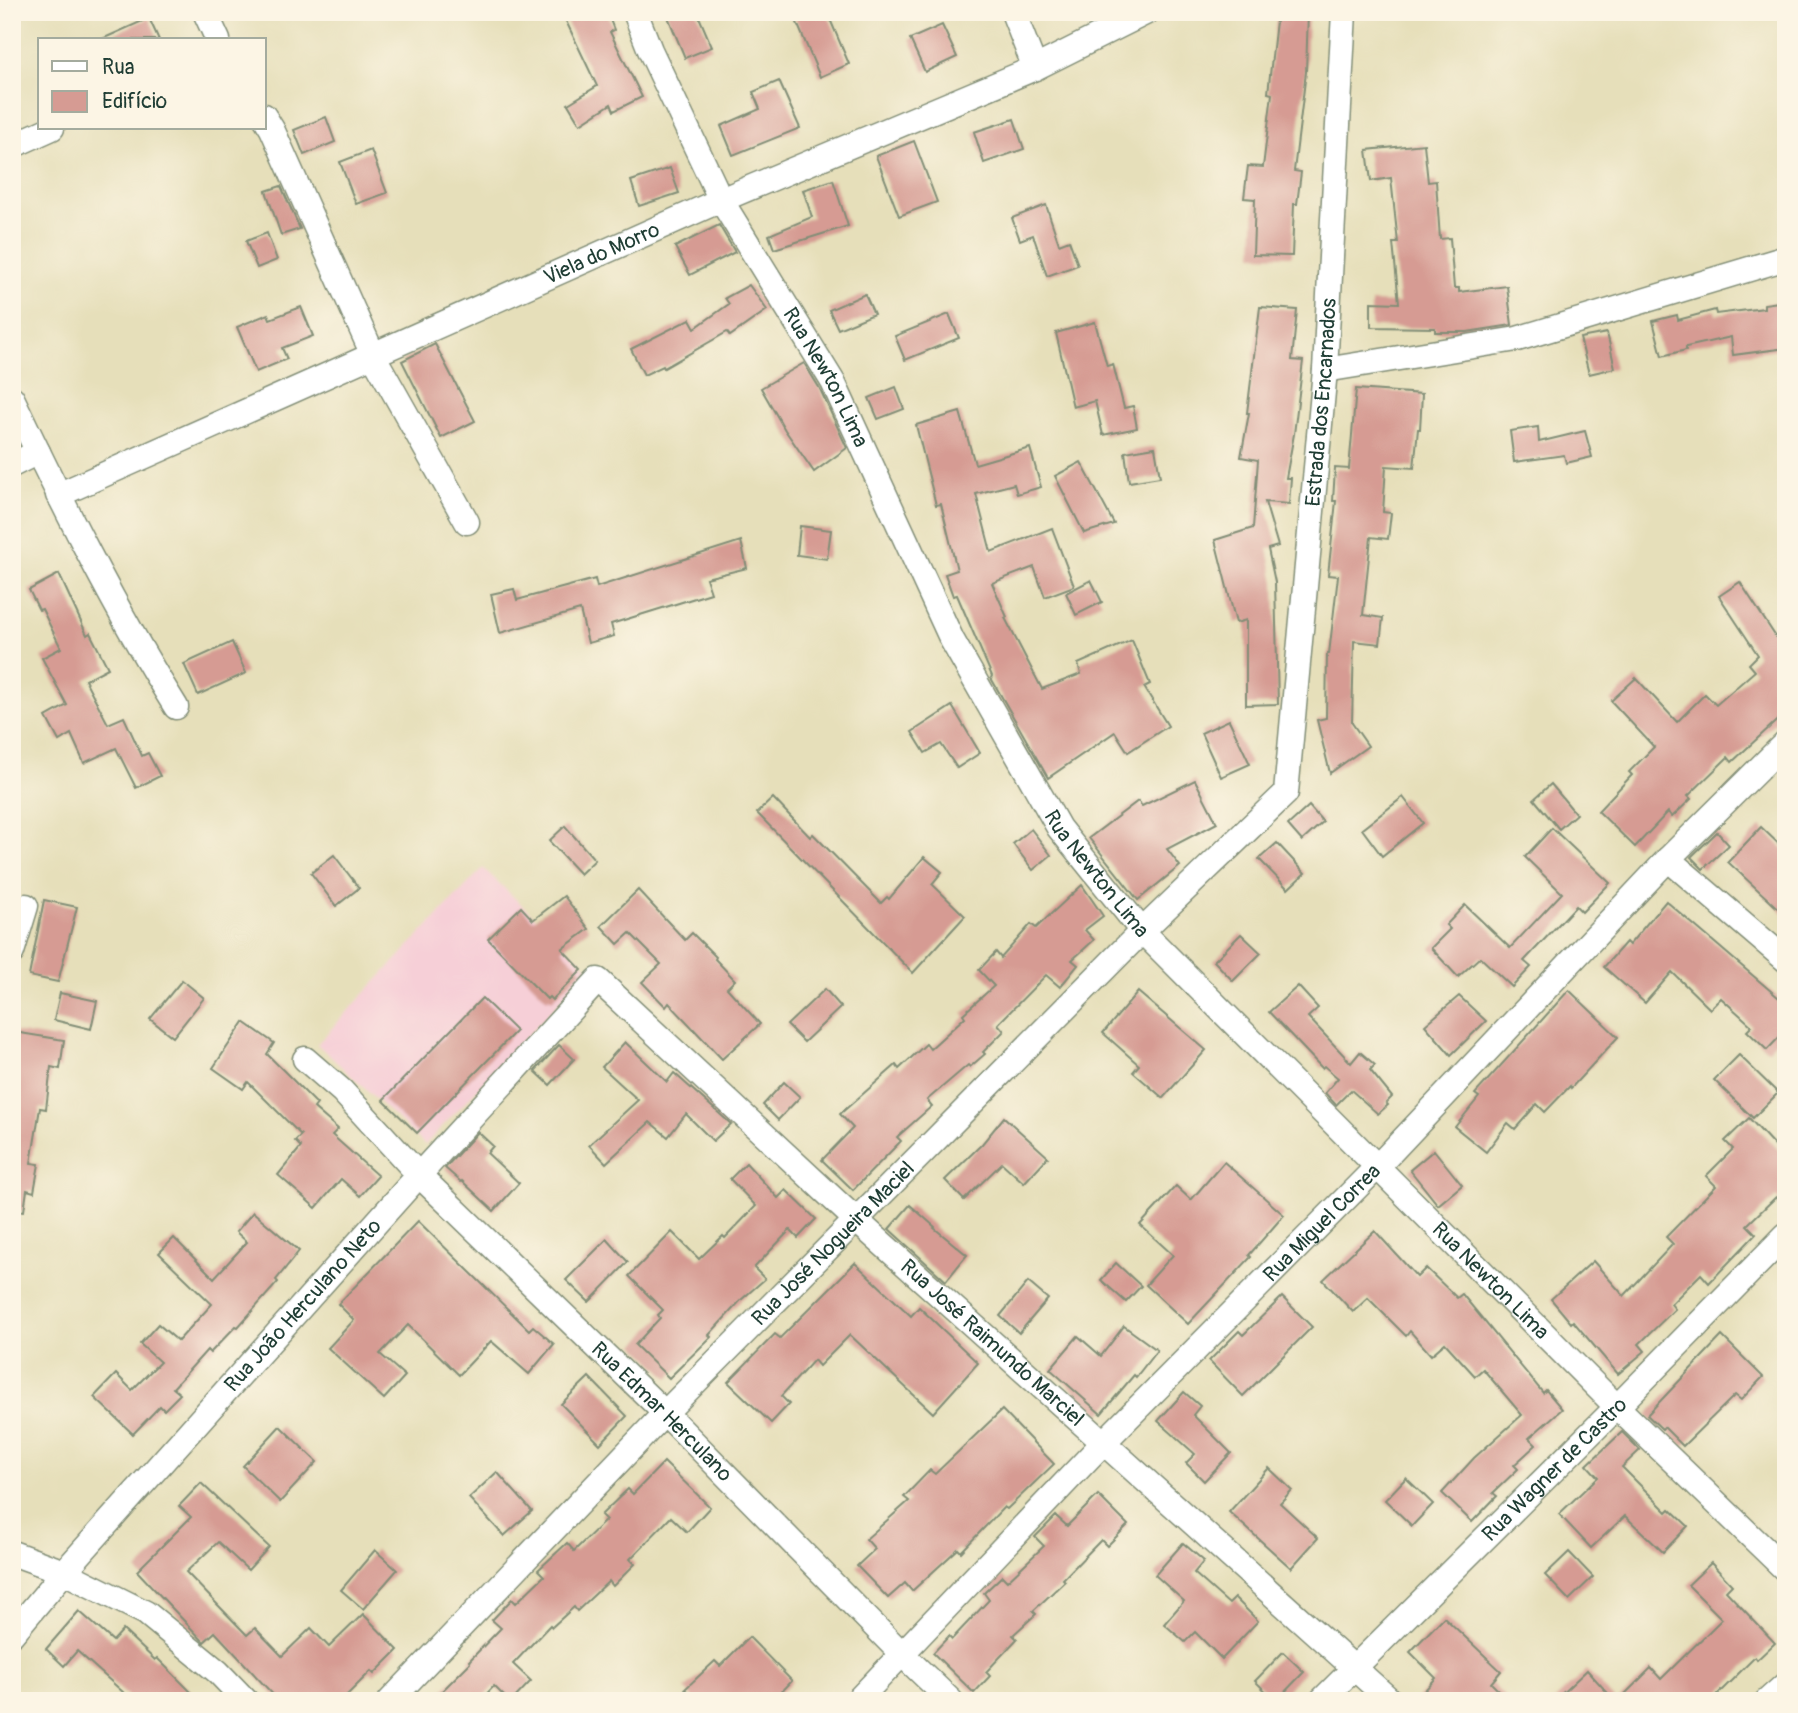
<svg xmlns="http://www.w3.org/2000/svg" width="1798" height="1713" font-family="Pangolin,sans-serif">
<rect width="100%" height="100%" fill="#fcf5e5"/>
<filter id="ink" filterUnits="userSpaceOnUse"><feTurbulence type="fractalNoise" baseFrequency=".0143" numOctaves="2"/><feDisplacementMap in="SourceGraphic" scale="14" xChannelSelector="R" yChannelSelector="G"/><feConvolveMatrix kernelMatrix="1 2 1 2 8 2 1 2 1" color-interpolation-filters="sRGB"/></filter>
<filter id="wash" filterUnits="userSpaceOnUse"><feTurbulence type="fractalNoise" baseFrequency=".00686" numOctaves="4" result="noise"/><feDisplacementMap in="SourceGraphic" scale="28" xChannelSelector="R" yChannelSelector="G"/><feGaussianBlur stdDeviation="1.57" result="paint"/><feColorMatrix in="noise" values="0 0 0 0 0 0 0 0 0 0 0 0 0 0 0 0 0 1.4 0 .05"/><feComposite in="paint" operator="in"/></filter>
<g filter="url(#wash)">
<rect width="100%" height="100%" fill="#e6dfba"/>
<!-- built -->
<path fill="#f6cfd7" d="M483 868 590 969 425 1145 317 1044Z"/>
<g id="blocks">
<!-- building -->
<g fill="#d69b93">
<path d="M582 12H607L614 30 610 32 642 97 614 111 611 104 580 124 568 104 597 86 565 19Z"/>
<path d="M666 12H697L712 47 685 58Z"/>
<path d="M808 12H827L849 64 820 77 795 18Z"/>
<path d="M1277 12H1308L1306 72 1294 171 1301 172 1297 204H1294L1292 256 1253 255 1255 199 1244 198 1248 166 1263 167 1272 94 1268 93Z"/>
<path d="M149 18 159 40H100Z"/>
<path d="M942 25 957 57 925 72 910 39Z"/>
<path d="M779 81 800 128 733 155 721 126 760 109 753 92Z"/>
<path d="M326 117 335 142 304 155 294 130Z"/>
<path d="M1014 119 1024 149 984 163 974 132Z"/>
<path d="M914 141 937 202 899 216 876 156Z"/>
<path d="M1424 144 1428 182 1436 181 1440 239 1450 238 1454 288H1459V292L1507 286 1512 325 1467 332H1435V328L1371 327V302L1399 303 1393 243H1398L1391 178 1371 181 1367 150Z"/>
<path d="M371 150 387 193 356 204 340 162Z"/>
<path d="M670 168 679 193 639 206 631 181Z"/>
<path d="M833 180 848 226 774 249 769 235 812 217 803 190Z"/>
<path d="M281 186 300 229 281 235 266 191Z"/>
<path d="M1046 205 1059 244 1069 240 1078 265 1047 276 1033 235 1020 240 1012 218Z"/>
<path d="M719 225 735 252 690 275 675 247Z"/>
<path d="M267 233 277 260 257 268 246 241Z"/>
<path d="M749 285 767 310 730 336 727 332 664 368 663 366 644 375 631 349 690 319 695 328 729 304 725 298Z"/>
<path d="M865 294 874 314 838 329 829 310Z"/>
<path d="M1786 301V348L1733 355 1731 337 1686 347V350L1662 356 1653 321 1677 315 1678 320 1715 310 1716 314 1764 308V304Z"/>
<path d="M301 307 313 336 282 348 287 359 256 372 237 327 268 314 270 319Z"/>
<path d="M1260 307 1297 310 1292 360 1303 361 1294 434 1286 478H1291L1289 504 1265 502 1278 546 1268 549 1275 582 1278 704 1246 705V620L1236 623 1215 540 1253 528 1258 460 1241 457 1249 413H1247Z"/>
<path d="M949 314 959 338 905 360 895 336Z"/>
<path d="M1095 322 1107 366 1113 364 1124 408 1133 406 1137 428 1103 435 1095 401 1073 407 1056 333Z"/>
<path d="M1607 333 1615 368 1589 374 1580 338Z"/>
<path d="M435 344 475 421 441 438 402 361Z"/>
<path d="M804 363 820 389 847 448 814 472 785 430 761 388Z"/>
<path d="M896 387 904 409 878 419 869 398Z"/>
<path d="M1356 389 1422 394 1420 429H1418L1414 468 1386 466 1383 512 1391 513 1388 539 1371 537 1363 615 1383 618 1380 644 1354 641 1352 723 1368 746 1330 773 1317 720 1326 718 1327 654H1329L1338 576 1328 575 1336 501H1333L1335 468 1349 469Z"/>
<path d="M960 412 975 464 1030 448 1041 487 1017 494 1014 484 976 494 991 552 1052 528 1074 586 1045 597 1034 567 992 583 1007 617 1005 618 1042 689 1081 674 1078 664 1132 640 1150 684 1144 687 1168 726 1128 752 1115 732 1048 778 991 678 992 676 957 595 953 596 945 574 957 570 941 504 936 505 916 425Z"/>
<path d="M1538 427 1539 442 1585 431 1592 457 1566 463 1564 455 1514 462 1510 431Z"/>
<path d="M1155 447 1160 477 1129 482 1125 452Z"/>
<path d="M1081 462 1114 524 1084 533 1055 476Z"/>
<path d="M800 526 831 530 827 559 797 555Z"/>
<path d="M741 541 747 568 706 578 711 593 611 624 614 636 588 643 580 610 500 633 491 594 514 589 517 600 595 579 597 587Z"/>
<path d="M59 574 87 635 90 633 108 668 85 680 108 724 124 717 142 756 148 753 160 776 136 788 116 748 84 763 71 734 59 741 46 717 67 705 42 658 61 648 42 609 39 610 29 590Z"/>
<path d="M1091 580 1102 602 1076 615 1066 593Z"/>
<path d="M1740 582 1776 637 1786 626V712L1732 762 1728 757 1688 796 1691 799 1672 817 1668 812 1635 847 1598 811 1632 775 1629 772 1654 747 1611 701 1636 678 1677 722 1705 694 1716 705 1755 671 1749 664 1758 655 1719 596Z"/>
<path d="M232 642 246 673 198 695 184 664Z"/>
<path d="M952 706 980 753 957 768 941 744 925 753 912 732Z"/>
<path d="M1229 720 1250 764 1221 777 1201 733Z"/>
<path d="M1195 780 1217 823 1167 849 1180 866 1138 900 1089 838 1138 801 1142 806Z"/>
<path d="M1551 784 1576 814 1559 829 1534 799Z"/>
<path d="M1403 797 1423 823 1382 856 1362 829Z"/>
<path d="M773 798 810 837 813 834 881 903 887 897 889 899 924 857 942 872 932 884 965 916 913 973 757 813Z"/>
<path d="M1309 806 1323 822 1302 841 1288 825Z"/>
<path d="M565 826 595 860 580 874 549 841Z"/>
<path d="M1761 827 1786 851V916L1728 862Z"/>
<path d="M1552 828 1610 883 1582 912 1576 906 1524 961 1531 967 1512 987 1480 957 1458 977 1431 948 1450 929 1446 925 1465 905 1510 948 1562 893 1525 857Z"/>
<path d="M1031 829 1051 855 1033 870 1013 844Z"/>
<path d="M1717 832 1729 845 1703 869 1691 857Z"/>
<path d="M1277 843 1305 873 1288 889 1259 859Z"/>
<path d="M334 855 359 888 336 906 311 873Z"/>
<path d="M1082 885 1103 916 1085 930 1094 940 1072 960 1078 965 1060 987 1046 975 998 1024 1004 1031 983 1052 985 1054 970 1067 968 1065 927 1100 932 1106 897 1137 901 1141 853 1190 822 1160 853 1128 840 1114 896 1065 899 1069 926 1044 930 1049 965 1017 963 1014 994 986 979 970 996 952 1001 958 1031 924 1036 928Z"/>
<path d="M638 890 685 940 692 933 716 957 715 959 735 980 727 988 760 1024 722 1059 669 1003 666 1007 642 982 661 964 630 933 618 944 601 926Z"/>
<path d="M564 896 589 929 562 949 582 970 552 1000 549 997 547 999 488 939 521 907 533 920Z"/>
<path d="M44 900 77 907 58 982 29 976Z"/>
<path d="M1666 901 1786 1004V1030L1767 1050 1747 1031 1752 1026 1721 998 1710 1009 1672 972 1645 1003 1604 967 1626 942 1629 945Z"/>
<path d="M1241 934 1261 953 1233 981 1214 961Z"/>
<path d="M182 980 204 998 173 1037 150 1019Z"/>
<path d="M1298 986 1318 1008 1308 1017 1351 1063 1360 1052 1375 1065 1370 1070 1392 1097 1386 1103 1388 1105 1378 1114 1351 1090 1336 1105 1325 1093 1338 1078 1324 1066 1322 1068 1269 1012Z"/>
<path d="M825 989 841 1007 804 1042 787 1025Z"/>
<path d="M1569 990 1618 1037 1571 1088 1570 1086 1545 1112 1537 1104 1515 1129 1508 1123 1486 1152 1455 1127 1479 1097 1475 1094Z"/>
<path d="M1138 992 1206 1050 1163 1098 1133 1072 1139 1065 1103 1033Z"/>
<path d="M60 993 97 1001 91 1029 54 1020Z"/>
<path d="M1459 996 1486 1021 1451 1055 1425 1025Z"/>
<path d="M482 998 516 1031 417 1133 383 1100Z"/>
<path d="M244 1022 274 1043 267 1054 317 1104 314 1108 338 1129 332 1135 378 1176 360 1196 341 1179 316 1208 278 1175 301 1147 295 1141 301 1135 248 1082 243 1089 213 1068Z"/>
<path d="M14 1032 64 1040 60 1069 51 1067 46 1109 40 1108 31 1163 39 1164 34 1192 27 1190 24 1211 12 1210Z"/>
<path d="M625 1042 667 1082 674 1073 731 1124 713 1141 686 1114 668 1137 650 1122 606 1163 589 1145 638 1100 602 1067Z"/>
<path d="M559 1045 574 1059 550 1085 535 1071Z"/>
<path d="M1739 1055 1778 1093 1753 1118 1714 1080Z"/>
<path d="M784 1082 800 1097 778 1120 763 1105Z"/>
<path d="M1004 1117 1048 1157 1024 1183 1002 1163 964 1200 945 1180 982 1144Z"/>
<path d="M1749 1118 1786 1158V1207L1776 1197 1747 1225 1756 1234 1709 1283 1701 1274 1671 1304 1675 1309 1639 1344 1645 1351 1618 1374 1573 1321 1571 1323 1551 1299 1593 1261 1624 1296 1673 1244 1666 1237 1716 1186 1706 1176 1733 1149 1725 1141Z"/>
<path d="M478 1132 493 1146 487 1153 519 1183 494 1211 462 1181 461 1182 445 1168Z"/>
<path d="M1434 1150 1462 1185 1438 1205 1410 1170Z"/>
<path d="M1224 1162 1284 1215 1249 1255 1251 1257 1188 1324 1146 1285 1173 1255 1140 1225 1176 1186 1191 1200Z"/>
<path d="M746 1163 778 1198 786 1190 816 1219 798 1238 790 1230 754 1268 765 1279 741 1300 709 1335 711 1337 669 1378 635 1345 660 1318 658 1315 663 1310 629 1276 672 1232 699 1259 723 1236 725 1238 756 1206 730 1179Z"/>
<path d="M910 1205 935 1227 934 1228 967 1255 946 1281 889 1229Z"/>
<path d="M253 1212 299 1251 276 1280 278 1282 238 1327 236 1326 210 1353 207 1350 173 1388 180 1394 164 1410 160 1406 133 1434 94 1397 116 1374 132 1390 160 1362 140 1344 158 1324 178 1341 212 1304 159 1253 174 1238 214 1278 247 1242 236 1232Z"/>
<path d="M418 1221 529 1330 533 1326 554 1344 529 1374 491 1341 459 1375 408 1325 380 1354 405 1376 384 1399 328 1348 354 1320 338 1304Z"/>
<path d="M1375 1231 1417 1277 1426 1268 1457 1298 1462 1294 1543 1393 1546 1390 1562 1409 1529 1438 1536 1445 1514 1465 1518 1469 1493 1493 1497 1496 1472 1522 1442 1493 1474 1458 1522 1415 1483 1369 1475 1376 1445 1343 1431 1355 1410 1331 1406 1336 1368 1298 1353 1312 1323 1280Z"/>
<path d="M607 1239 628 1262 589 1302 566 1280Z"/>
<path d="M855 1263 911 1316 919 1307 978 1363 933 1413 850 1335 819 1366 814 1360 781 1396 789 1404 771 1423 728 1382 775 1334 780 1338Z"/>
<path d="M1116 1263 1141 1286 1126 1302 1101 1280Z"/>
<path d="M1028 1282 1048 1299 1019 1333 1000 1316Z"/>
<path d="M1282 1297 1312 1327 1243 1396 1209 1361 1239 1331 1243 1335Z"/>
<path d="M1124 1326 1157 1350 1136 1377 1134 1375 1101 1414 1050 1369 1078 1336 1101 1356Z"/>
<path d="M1722 1336 1763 1377 1741 1400 1735 1395 1683 1446 1664 1427 1662 1429 1647 1415Z"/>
<path d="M589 1377 627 1416 600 1444 561 1404Z"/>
<path d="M1184 1392 1200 1406 1193 1415 1231 1453 1204 1481 1186 1463 1195 1454 1158 1421Z"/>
<path d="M1002 1410 1054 1464 1007 1509 1004 1507 961 1552 958 1549 912 1591 905 1583 888 1598 857 1566 875 1549 866 1539 909 1501 904 1497 930 1470 935 1474Z"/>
<path d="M280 1426 317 1462 280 1502 243 1466Z"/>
<path d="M1622 1432 1640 1450 1622 1467 1667 1512 1670 1509 1688 1526 1663 1552 1625 1516 1591 1548 1559 1514 1598 1477 1587 1465Z"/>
<path d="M664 1462 710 1507 687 1532 671 1517 630 1559 635 1564 613 1586 609 1581 577 1611 574 1607 552 1627 550 1625 513 1664 531 1681 512 1701H509L494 1686 480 1701H432L470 1663 469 1661 501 1628 492 1620 512 1599 516 1603 544 1576 538 1570 567 1543 574 1551 606 1520 601 1515 628 1489 633 1494Z"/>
<path d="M1269 1468 1292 1490 1280 1503 1318 1538 1291 1568 1229 1512Z"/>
<path d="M497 1472 532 1511 504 1536 469 1498Z"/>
<path d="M1406 1478 1433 1504 1412 1526 1385 1500Z"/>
<path d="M201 1483 269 1547 248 1570 218 1542 186 1572 247 1635 255 1628 282 1656 311 1628 329 1647 363 1614 398 1650 374 1674 371 1671 341 1701H279L215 1632 204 1642 137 1571 191 1517 179 1506Z"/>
<path d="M1098 1495 1128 1525 1107 1546 1101 1540 1063 1579 1065 1581 1033 1611 1036 1614 1013 1635 1017 1639 986 1672 990 1676 974 1693 933 1653 949 1636 952 1639 989 1600 984 1593 1002 1576 1007 1581 1044 1546 1035 1537 1056 1516 1067 1526Z"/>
<path d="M1183 1543 1204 1561 1194 1573 1229 1604 1235 1598 1258 1621 1222 1659 1195 1632 1185 1642 1164 1624 1184 1601 1155 1575Z"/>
<path d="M375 1550 397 1570 363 1609 341 1590Z"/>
<path d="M1569 1552 1593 1577 1569 1600 1545 1575Z"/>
<path d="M1711 1563 1732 1585 1726 1591 1775 1643 1757 1660 1755 1657 1711 1701H1618L1651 1668 1661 1679 1722 1619 1688 1585Z"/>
<path d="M79 1611 113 1641 123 1630 155 1660 157 1658 200 1701H133L77 1651 64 1666 46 1649Z"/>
<path d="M1444 1617 1501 1671 1491 1683 1509 1701H1415L1436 1678 1410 1652Z"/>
<path d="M749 1637 792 1681 773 1701H695L685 1689 715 1661 720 1666Z"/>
<path d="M1283 1652 1304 1672 1276 1701 1255 1681Z"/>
<path d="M1587 1670 1615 1701H1554Z"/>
</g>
</g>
</g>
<g filter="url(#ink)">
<use href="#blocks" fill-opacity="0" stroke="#828e77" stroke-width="2"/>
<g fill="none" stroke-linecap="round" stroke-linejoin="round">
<defs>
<g id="minor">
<path d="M205 12 218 40"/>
<path id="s1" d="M635 12 650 50 721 200 833 382 952 640 1059 828 1142 931 1617 1407 1786 1570"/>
<path d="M1013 12 1035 68"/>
<path d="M264 116 272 129 373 355 467 522"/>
<path d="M12 146 52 128"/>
<path d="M1325 370 1517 339 1786 258"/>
<path d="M12 398C62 503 114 608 176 707"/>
<path d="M12 465 38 452"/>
<path id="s2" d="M58 495 721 200 1035 68 1147 12"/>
<path d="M1668 859 1786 960"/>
<path d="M12 952 26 906"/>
<path id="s3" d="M305 1059 342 1091 419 1175 665 1413 902 1654 951 1701"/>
<path d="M12 1553 64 1572 146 1613 218 1672 246 1701"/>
<path id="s4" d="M12 1634 64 1572 419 1175 598 980 856 1220 1391 1701"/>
<path id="s5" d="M390 1701 665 1413 1142 931 1286 793 1325 370 1344 12"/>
<path id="s6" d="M857 1701 1103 1443 1378 1166 1668 859 1786 742"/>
<path id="s7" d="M1321 1701 1617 1407 1786 1235"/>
<path d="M1767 1701 1786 1684"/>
</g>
</defs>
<!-- minor casing -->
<use href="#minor" stroke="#828e77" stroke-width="27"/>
<!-- minor -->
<use href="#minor" stroke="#fff" stroke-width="24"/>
</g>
</g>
<g text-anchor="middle" stroke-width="7" stroke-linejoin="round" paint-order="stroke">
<!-- street labels -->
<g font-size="21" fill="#1f3d34" stroke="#fcf5e5">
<text dy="7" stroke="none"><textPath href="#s2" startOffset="595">Viela do Morro</textPath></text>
<text dy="7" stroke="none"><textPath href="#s1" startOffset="413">Rua Newton Lima</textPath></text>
<text dy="7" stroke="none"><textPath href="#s5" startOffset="1668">Estrada dos Encarnados</textPath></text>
<text dy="7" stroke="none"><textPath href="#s1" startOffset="980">Rua Newton Lima</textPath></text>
<text dy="7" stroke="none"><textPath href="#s6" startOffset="667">Rua Miguel Correa</textPath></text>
<text dy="7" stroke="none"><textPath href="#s5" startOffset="637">Rua José Nogueira Maciel</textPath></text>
<text dy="7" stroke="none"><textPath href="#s1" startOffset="1547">Rua Newton Lima</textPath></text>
<text dy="7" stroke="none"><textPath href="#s4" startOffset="439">Rua João Herculano Neto</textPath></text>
<text dy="7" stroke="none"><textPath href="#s4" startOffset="1414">Rua José Raimundo Marciel</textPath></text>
<text dy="7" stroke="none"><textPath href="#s3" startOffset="502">Rua Edmar Herculano</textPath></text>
<text dy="7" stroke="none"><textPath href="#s7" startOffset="329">Rua Wagner de Castro</textPath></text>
</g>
</g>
<!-- margin -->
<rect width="1798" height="1713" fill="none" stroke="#fcf5e5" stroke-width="42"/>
<!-- legend -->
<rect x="38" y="38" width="228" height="91" fill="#fcf5e5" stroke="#a4ab9e" stroke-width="2"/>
<rect x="52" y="61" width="35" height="10" fill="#ffffff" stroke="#a4ab9e" stroke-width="2"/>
<text x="102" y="74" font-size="21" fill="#1f3d34">Rua</text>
<rect x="52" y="91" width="35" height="21" fill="#d69b93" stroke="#a4ab9e" stroke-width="2"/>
<text x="102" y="108" font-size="21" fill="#1f3d34">Edifício</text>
</svg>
